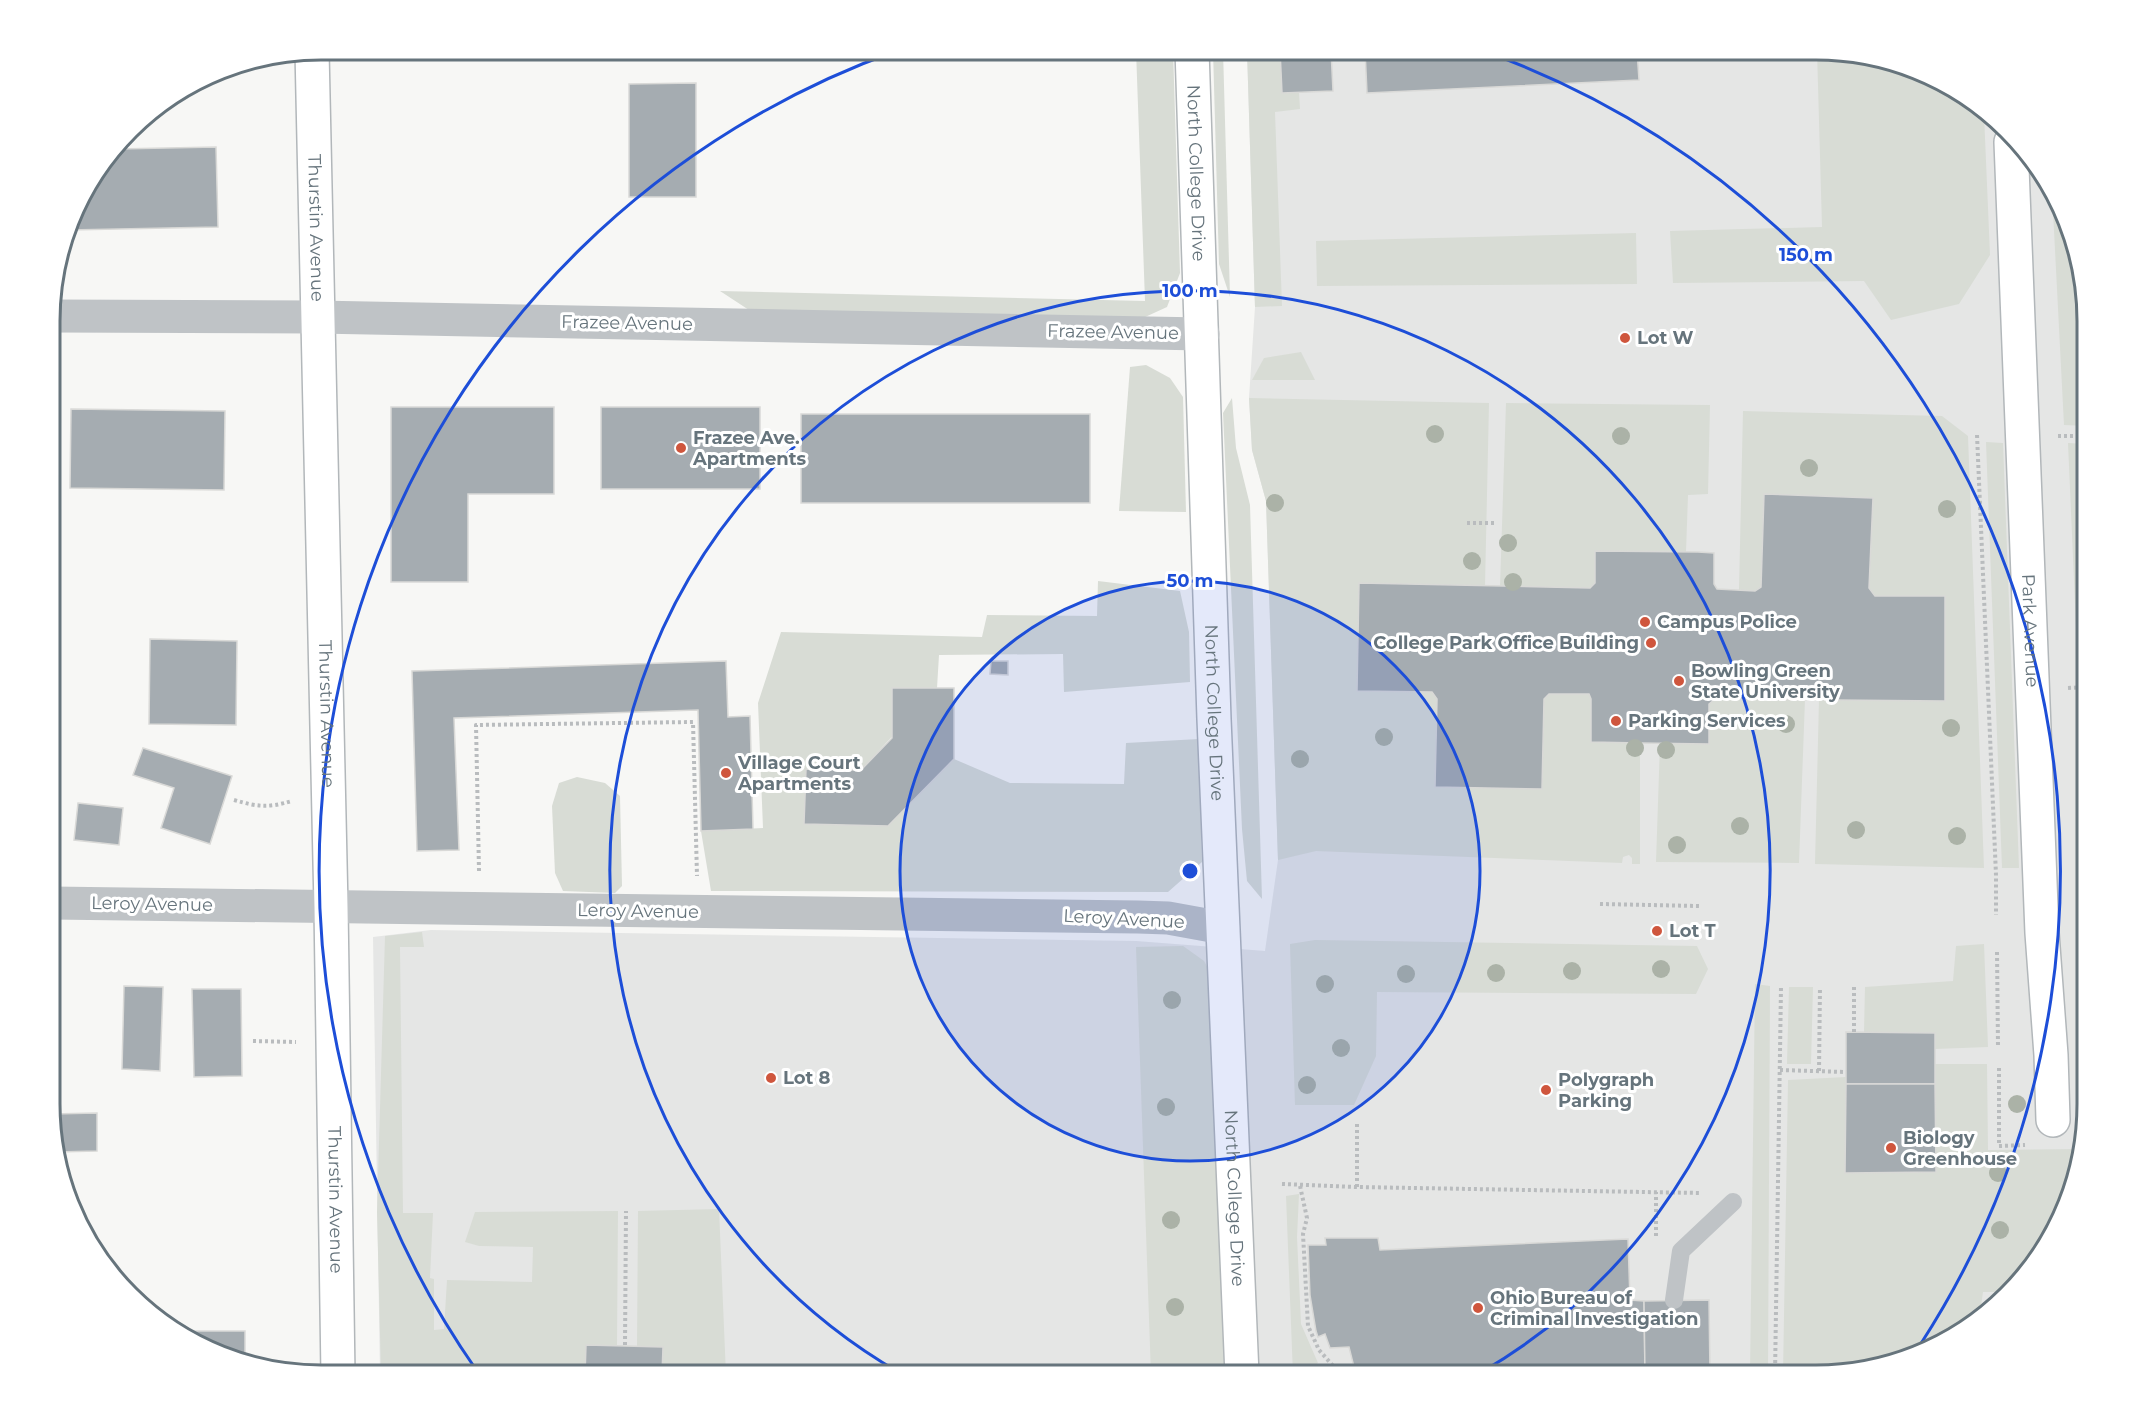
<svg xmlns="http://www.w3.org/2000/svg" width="2137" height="1425" font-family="Montserrat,sans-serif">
<rect width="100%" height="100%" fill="#f7f7f5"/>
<!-- built -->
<path fill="#e5e6e5" d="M1247 50H1816L1903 64 1967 95 2051 186 2087 304V1121L2073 1191 2042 1255 1951 1339 1833 1375H380L373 937 431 930 1136 941 1265 951 1278 860 1266 501 1252 450 1249 398 1255 307Z"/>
<!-- green -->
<g fill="#d8dcd5">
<path d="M1136 50H1173L1180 273 1167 307 1143 318 749 310 720 291 1145 301Z"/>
<path d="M1213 50H1223L1230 297 1219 264Z"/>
<path d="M1247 50H1280L1282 92H1299L1300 109 1275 112 1282 306 1255 307Z"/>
<path d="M1817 50 1903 64 1967 95 1984 114 1990 255 1959 304 1891 320 1864 281 1673 283 1670 231 1822 227Z"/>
<path d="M2059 210 2087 304V426L2064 425 2053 211Z"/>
<path d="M1636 233 1637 284 1317 286 1316 241Z"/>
<path d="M1301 352 1315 380H1252L1264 358Z"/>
<path d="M1146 365 1170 378 1183 397 1186 512 1119 511 1130 367Z"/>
<path d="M1232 398 1236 448 1250 505 1262 899 1247 881 1242 829 1223 413Z"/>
<path d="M1249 398 1489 403 1485 586 1359 583 1357 691 1432 692 1437 699 1435 787 1542 789 1544 699 1549 694H1589L1591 699V742L1640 743V864H1632V858L1629 855 1623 857 1622 863 1316 851 1278 860 1266 501 1252 450Z"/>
<path d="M1506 403 1710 405 1708 494 1688 495 1686 552H1595V583L1590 588 1500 587Z"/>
<path d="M1743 411 1942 416 1968 436 1984 868 1815 864 1819 699 1945 700V596H1875L1869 588 1872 498 1764 494 1761 587 1755 591 1739 590Z"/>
<path d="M1986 442 2003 443 2019 868H2002Z"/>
<path d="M2068 443 2087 444V671L2078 672Z"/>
<path d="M1098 581 1180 591 1189 632 1190 682 1064 692 1063 654 939 655 937 688 861 770 806 769 805 824 888 826 954 759 1010 783 1124 784 1126 743 1199 739 1202 862 1168 892 711 891 701 831 763 828 758 703 781 632 982 637 987 615 1097 616Z"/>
<path d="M1715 699H1805L1799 863 1656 862 1660 743 1709 744V704Z"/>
<path d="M577 777 605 783 620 796 622 886 615 893 563 891 555 873 552 806 559 783Z"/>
<path d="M422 932 424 947H400L403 1213H433L430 1278 434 1279V1330L444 1329 447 1280 532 1282 533 1247 479 1246 465 1242 475 1212 618 1211 617 1345H586L585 1375H381L377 1212 385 936Z"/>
<path d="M1315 940 1697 946 1708 969 1696 994 1377 992 1376 1056 1354 1105H1295L1290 944Z"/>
<path d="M1984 944 1988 1047 1935 1049V1033L1864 1032 1865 987 1953 981 1956 946Z"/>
<path d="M1183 946 1204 961 1208 968 1225 1375H1151L1136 947Z"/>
<path d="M1755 984 1770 986 1768 1375H1750Z"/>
<path d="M1789 987H1813L1811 1064H1787Z"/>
<path d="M1935 1064H1987L1988 1150 2081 1149 2073 1191 2042 1255 2002 1292H1983L1980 1313 1956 1335H1943L1942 1342 1833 1375H1783L1788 1080 1846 1077 1845 1172H1936Z"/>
<path d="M1299 1194 1297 1237 1301 1324 1318 1363 1298 1375H1293L1286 1196Z"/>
<path d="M719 1209 726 1375H662L663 1347 637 1346 638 1211Z"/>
</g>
<!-- building -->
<g fill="#a5acb1" stroke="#d9d9d7" stroke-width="1.5">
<path d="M1280 50H1331L1333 91 1282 93Z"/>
<path d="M1365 50H1637L1639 80 1367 93Z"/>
<path d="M696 83V197H629V84Z"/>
<path d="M216 147 218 227 69 230 78 201 117 149Z"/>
<path d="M391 407H554V494H468V582H391Z"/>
<rect x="601" y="407" width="159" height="82"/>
<path d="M71 409 225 411 224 490 70 488Z"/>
<rect x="801" y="414" width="289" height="89"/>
<path d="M1764 494 1873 498 1869 588 1875 596H1945V701L1715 699 1709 704V744L1640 743 1591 742V699L1589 694H1549L1544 699 1542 789 1435 787 1437 699 1432 692 1357 691 1359 583 1590 588 1595 583V551L1698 552 1714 553V584L1717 589 1755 591 1761 587Z"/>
<path d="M150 639 237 641 236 725 149 724Z"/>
<path d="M726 661 728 717 750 716 753 829 701 831 698 710 454 718 459 850 417 851 412 671Z"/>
<path d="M991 661H1008V675L990 674Z"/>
<path d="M892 688H954V759L888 826 804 824 806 769 861 770 892 738Z"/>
<path d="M143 748 232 776 210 844 161 828 174 788 133 775Z"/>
<path d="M78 803 123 808 119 845 74 840Z"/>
<path d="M52 975H59L60 1063H52Z"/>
<path d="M124 986 163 987 160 1071 122 1069Z"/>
<path d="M192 989H241L242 1076 194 1077Z"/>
<path d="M1846 1032 1935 1033V1084H1846Z"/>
<path d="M1846 1084H1935L1936 1172 1845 1173Z"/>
<path d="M97 1113V1151L56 1152 52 1139V1114Z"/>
<path d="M1325 1238H1378L1380 1250 1628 1239 1630 1300 1644 1301 1645 1375H1356L1349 1347 1330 1348 1325 1334 1318 1337 1316 1331 1310 1295 1308 1245H1326Z"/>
<path d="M1709 1300 1710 1374 1645 1375 1644 1301Z"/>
<path d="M172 1331H245V1363L234 1361Z"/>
<path d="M1942 1335H1956L1951 1339 1942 1342Z"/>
<path d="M586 1345 663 1347 662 1375H585Z"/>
</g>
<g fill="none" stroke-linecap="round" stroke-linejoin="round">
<defs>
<g id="secondary">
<path id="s1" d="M1192 50 1214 719 1242 1375"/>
<path id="s2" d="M312 51 331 907 338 1375"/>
<path id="s3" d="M2011 142 2042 933 2051 1055 2053 1120"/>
</g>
</defs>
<!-- secondary casing -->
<use href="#secondary" stroke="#b2b7ba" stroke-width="36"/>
<!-- path -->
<g stroke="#b9bcbe" stroke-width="4" stroke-dasharray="3 3" stroke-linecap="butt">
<path d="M1977 435 1996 875V915"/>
<path d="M2058 436H2087"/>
<path d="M1467 523H1496"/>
<path d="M2068 688 2087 687"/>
<path d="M234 800C258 807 268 808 292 801"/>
<path d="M479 871 476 725 693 722 697 876"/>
<path d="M1600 904 1699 906"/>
<path d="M1997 952 1998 1046"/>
<path d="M1854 987V1032"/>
<path d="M253 1041 296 1042"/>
<path d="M1999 1068V1146L2025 1145"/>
<path d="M1780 1070 1846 1072"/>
<path d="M1819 1071 1820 987"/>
<path d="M1357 1124V1187"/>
<path d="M1282 1184 1357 1187 1701 1193"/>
<path d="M1300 1186 1307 1218 1303 1234 1308 1326 1319 1350 1341 1375"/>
<path d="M1656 1236V1192"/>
<path d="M625 1345 626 1211"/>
<path d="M1775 1375 1781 987"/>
</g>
<!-- lane -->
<g stroke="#bfc3c6" stroke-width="18">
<path d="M1674 1300 1681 1251 1733 1202"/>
<path d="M1674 1374V1375"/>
</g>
<!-- street -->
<g stroke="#bfc3c6" stroke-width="33">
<path d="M52 316 317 317 1203 334"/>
<path d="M52 903 1138 917 1168 918 1223 928"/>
</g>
<!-- secondary -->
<use href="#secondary" stroke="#fff" stroke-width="33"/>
</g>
<!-- trees -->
<g fill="#abb2a7">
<circle cx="1435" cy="434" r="9"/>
<circle cx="1621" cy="436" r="9"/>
<circle cx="1809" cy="468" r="9"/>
<circle cx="1275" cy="503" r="9"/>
<circle cx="1947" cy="509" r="9"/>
<circle cx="1508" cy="543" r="9"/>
<circle cx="1472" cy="561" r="9"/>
<circle cx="1513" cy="582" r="9"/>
<circle cx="1786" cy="724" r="9"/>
<circle cx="1951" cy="728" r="9"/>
<circle cx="1384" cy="737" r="9"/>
<circle cx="1635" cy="748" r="9"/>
<circle cx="1666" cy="750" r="9"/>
<circle cx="1300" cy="759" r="9"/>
<circle cx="1740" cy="826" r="9"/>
<circle cx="1856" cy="830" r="9"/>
<circle cx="1957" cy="836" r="9"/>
<circle cx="1677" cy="845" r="9"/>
<circle cx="1661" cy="969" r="9"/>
<circle cx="1572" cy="971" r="9"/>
<circle cx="1496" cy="973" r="9"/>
<circle cx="1406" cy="974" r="9"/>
<circle cx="1325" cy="984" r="9"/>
<circle cx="1172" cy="1000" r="9"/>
<circle cx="1341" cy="1048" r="9"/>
<circle cx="1307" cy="1085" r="9"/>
<circle cx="2017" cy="1104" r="9"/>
<circle cx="1166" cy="1107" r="9"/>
<circle cx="1998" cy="1173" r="9"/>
<circle cx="1171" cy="1220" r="9"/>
<circle cx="2000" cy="1230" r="9"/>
<circle cx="1175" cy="1307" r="9"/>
</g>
<!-- distance rings -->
<circle cx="1190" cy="871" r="290" fill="#1d4ed8" fill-opacity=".12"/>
<g fill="none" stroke="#1d4ed8" stroke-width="3">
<circle cx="1190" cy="871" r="290"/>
<path d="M900 1373A580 580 0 1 1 1480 1373"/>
<path d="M477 1371A871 871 0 0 1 899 50M1481 50A871 871 0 0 1 1920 1345"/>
</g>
<!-- markers -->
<g fill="#cf563d" stroke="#fff" stroke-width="2">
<circle cx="1625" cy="338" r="6"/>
<circle cx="681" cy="448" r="6"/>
<circle cx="1645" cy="622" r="6"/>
<circle cx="1651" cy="643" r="6"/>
<circle cx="1679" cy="681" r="6"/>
<circle cx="1616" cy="721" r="6"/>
<circle cx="726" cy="773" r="6"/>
<circle cx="1657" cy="931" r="6"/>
<circle cx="771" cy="1078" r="6"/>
<circle cx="1546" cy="1090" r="6"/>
<circle cx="1891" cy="1148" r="6"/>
<circle cx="1478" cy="1308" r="6"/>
</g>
<g text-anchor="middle" stroke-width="6" stroke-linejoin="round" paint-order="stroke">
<!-- street labels -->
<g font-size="18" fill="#66747c" stroke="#fff">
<text dy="6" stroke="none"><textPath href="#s1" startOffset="123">North College Drive</textPath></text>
<text dy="6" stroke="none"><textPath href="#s2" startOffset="177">Thurstin Avenue</textPath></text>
<text transform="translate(627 323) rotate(1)" y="6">Frazee Avenue</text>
<text transform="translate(1113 332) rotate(1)" y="6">Frazee Avenue</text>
<text dy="6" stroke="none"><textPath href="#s3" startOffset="489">Park Avenue</textPath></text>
<text dy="6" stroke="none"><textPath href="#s1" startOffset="663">North College Drive</textPath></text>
<text dy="6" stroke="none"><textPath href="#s2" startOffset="663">Thurstin Avenue</textPath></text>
<text transform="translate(152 904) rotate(1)" y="6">Leroy Avenue</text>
<text transform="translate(638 911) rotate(1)" y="6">Leroy Avenue</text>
<text transform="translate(1124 919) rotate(3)" y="6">Leroy Avenue</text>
<text dy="6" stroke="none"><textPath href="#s1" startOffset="1149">North College Drive</textPath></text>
<text dy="6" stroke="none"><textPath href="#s2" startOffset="1149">Thurstin Avenue</textPath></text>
</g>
<!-- poi labels -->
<g font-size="18" font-weight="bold" fill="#66747c" stroke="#fff" text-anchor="start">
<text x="1637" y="344">Lot W</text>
<text x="693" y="444">Frazee Ave.<tspan x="693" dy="21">Apartments</tspan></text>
<text x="1657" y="628">Campus Police</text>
<text x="1639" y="649" text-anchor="end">College Park Office Building</text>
<text x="1691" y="677">Bowling Green<tspan x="1691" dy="21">State University</tspan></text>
<text x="1628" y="727">Parking Services</text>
<text x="738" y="769">Village Court<tspan x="738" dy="21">Apartments</tspan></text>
<text x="1669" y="937">Lot T</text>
<text x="783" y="1084">Lot 8</text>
<text x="1558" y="1086">Polygraph<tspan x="1558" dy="21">Parking</tspan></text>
<text x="1903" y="1144">Biology<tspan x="1903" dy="21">Greenhouse</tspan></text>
<text x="1490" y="1304">Ohio Bureau of<tspan x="1490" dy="21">Criminal Investigation</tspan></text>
</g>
</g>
<!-- crop -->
<path d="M0 0H2137V1425H0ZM321 60H1816A261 261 0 0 1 2077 321V1104A261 261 0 0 1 1816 1365H321A261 261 0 0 1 60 1104V321A261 261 0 0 1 321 60Z" fill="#fff" fill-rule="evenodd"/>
<path fill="none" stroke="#66747c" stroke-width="3" d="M321 60H1816A261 261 0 0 1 2077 321V1104A261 261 0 0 1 1816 1365H321A261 261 0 0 1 60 1104V321A261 261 0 0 1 321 60Z"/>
<circle cx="1190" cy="871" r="9" fill="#1d4ed8" stroke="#fff" stroke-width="3"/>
<g font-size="18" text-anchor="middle" font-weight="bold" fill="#1d4ed8" stroke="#fff" stroke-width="6" stroke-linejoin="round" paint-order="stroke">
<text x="1806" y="261">150 m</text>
<text x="1190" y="297">100 m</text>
<text x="1190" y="587">50 m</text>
</g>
</svg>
